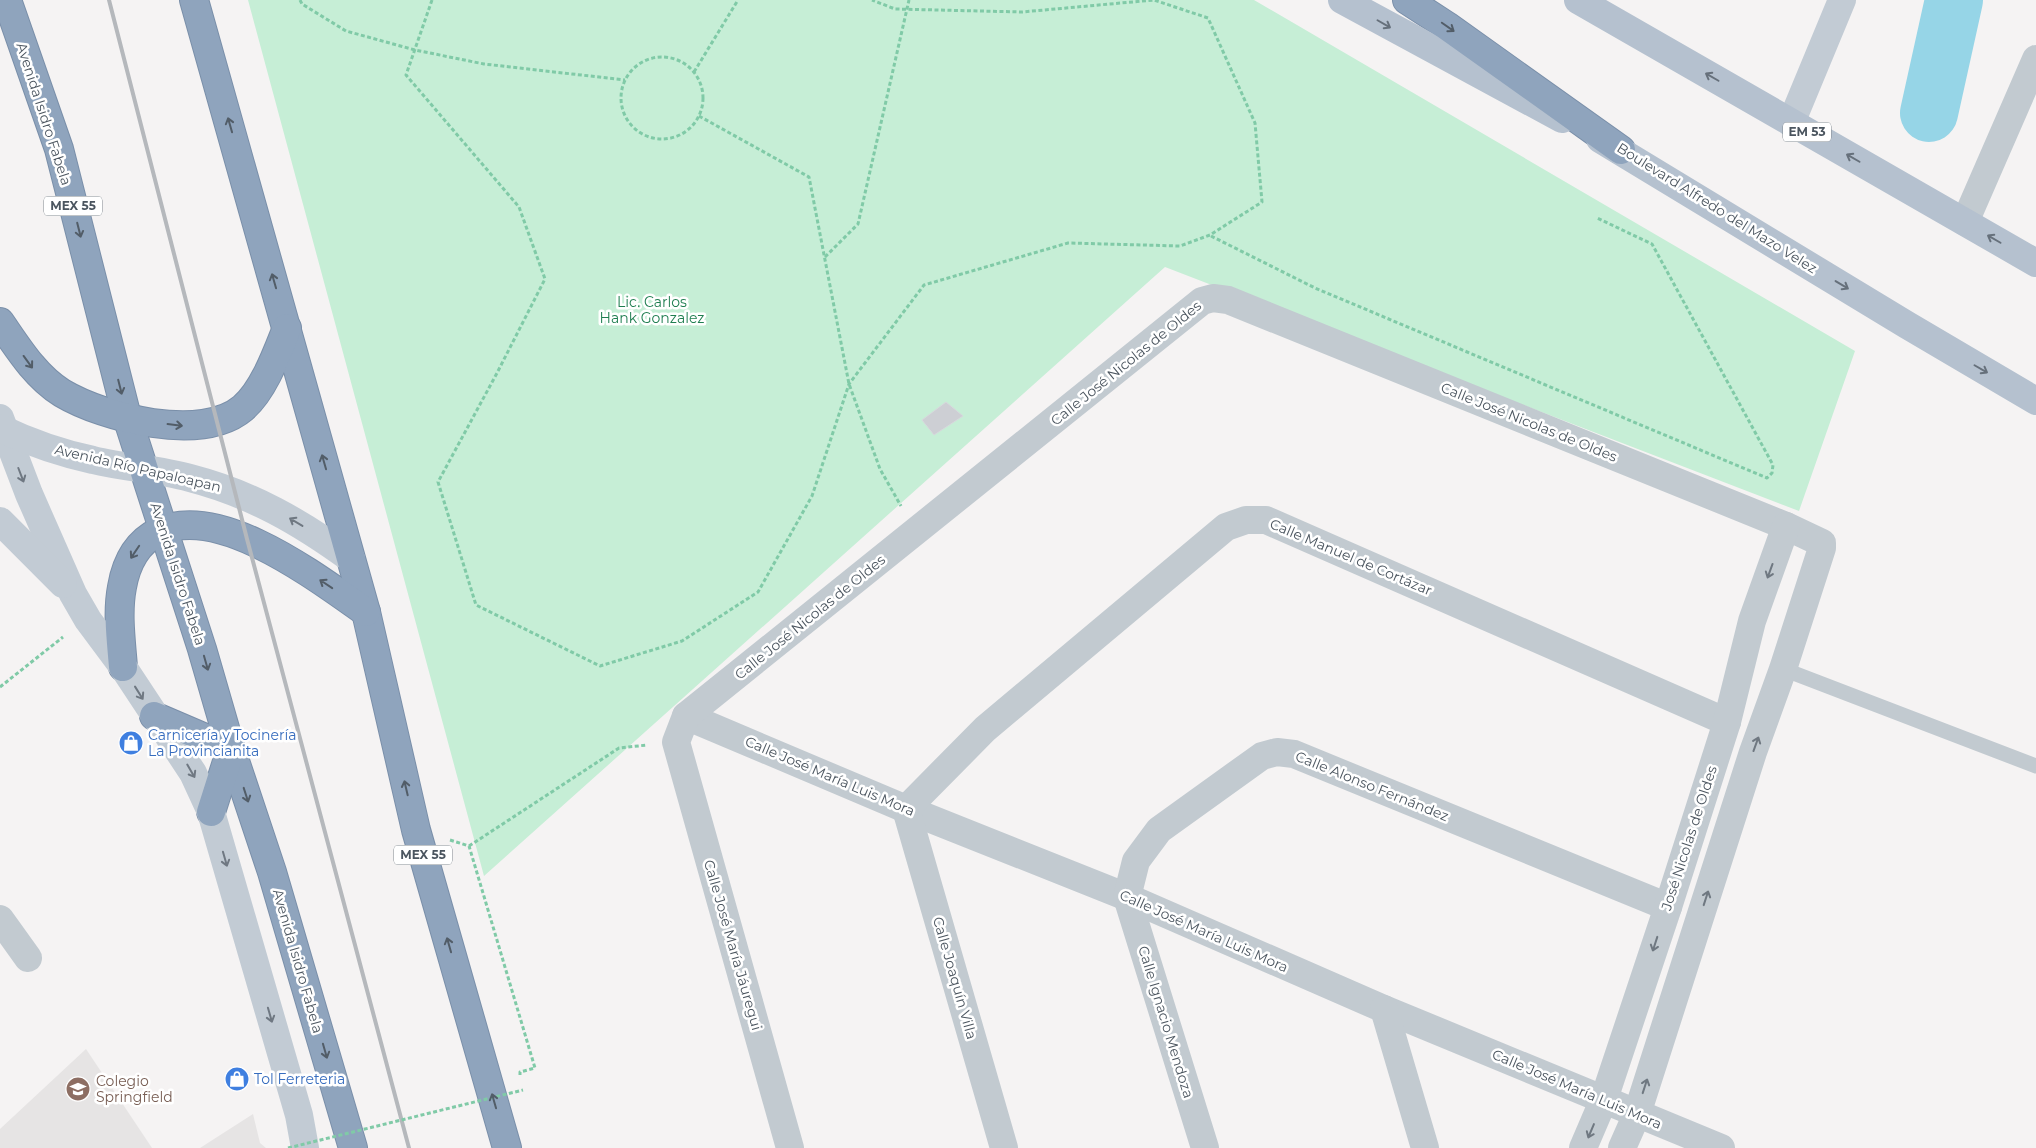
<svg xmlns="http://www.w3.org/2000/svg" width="2036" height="1148" font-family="Montserrat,sans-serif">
<rect width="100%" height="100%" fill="#f5f3f3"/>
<!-- education -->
<g fill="#e6e4e4">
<path d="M86 1049 152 1148H0V1129Z"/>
<path d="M253 1114 260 1143 266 1148H200Z"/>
</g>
<!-- green -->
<path fill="#c6eed6" d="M248 0H1254L1855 351 1799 511 1165 267 484 876Z"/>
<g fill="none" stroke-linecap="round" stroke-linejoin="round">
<!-- river -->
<path stroke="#96d5e7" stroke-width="58" d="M1929 113 1954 0"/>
</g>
<!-- building -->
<path fill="#cdcfd4" stroke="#d7d9dd" d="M946 402 963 416 934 435 922 420Z"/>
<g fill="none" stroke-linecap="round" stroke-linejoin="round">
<defs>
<g id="highway">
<path d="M7 0 59 149 127 417 202 649 231 749 272 872 353 1148"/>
<path d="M194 0 366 612 416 830 507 1148"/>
<path d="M1407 0 1447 26 1621 150"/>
<path d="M0 322C18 348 35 376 62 393 104 418 202 443 243 408 264 390 277 353 287 328"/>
<path d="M123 667C121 641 117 613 122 587 126 564 136 543 158 532 219 502 317 578 366 612"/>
<path d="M154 716 231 749"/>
<path d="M211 812 231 749"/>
</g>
</defs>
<!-- highway casing -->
<use href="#highway" stroke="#7a8fa9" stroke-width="30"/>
<!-- path -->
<g stroke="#80caa7" stroke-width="3" stroke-dasharray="4 2.5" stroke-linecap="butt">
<path d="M300 0 302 4 346 31 415 50 484 64 625 80"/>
<path d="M432 0 406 75 519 207 545 279 497 373 438 482 476 605 600 666 682 641 758 592 812 496 849 384 924 285 1068 243 1180 246 1210 235 1262 202 1255 123 1208 18 1154 0 1022 12 895 9 872 0"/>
<circle cx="662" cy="98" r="41"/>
<path d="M694 72 738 0"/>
<path d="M699 116 809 177 849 384 880 469 901 506"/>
<path d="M1211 236 1315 288 1767 478 1772 473 1773 465 1652 244 1597 218"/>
<path d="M825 257 858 224 909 0"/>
<path d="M0 687 63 637"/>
<path d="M450 840 469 846 535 1068 520 1072V1075"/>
<path d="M469 846 619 748 647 745"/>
</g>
<!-- lane -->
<path stroke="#c2cad0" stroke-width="15" d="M1783 669 2036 766"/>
<!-- street -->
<g stroke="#c2cad0" stroke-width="28">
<path d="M1965 222 2036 59"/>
<path d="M686 716 906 809 1127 897 1384 1009 1721 1148"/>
<path d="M0 919 28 958"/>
<path d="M1384 1009 1425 1148"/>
<path d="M790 1148 676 742 686 716 1202 301 1213 298 1228 300 1786 526 1822 543V548L1783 669 1753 752 1637 1114 1622 1148"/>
<path d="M1004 1148 906 809 985 729 1226 527 1246 520H1266L1727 722"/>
<path d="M1205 1148 1127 897 1136 861 1159 830 1262 756 1277 752 1294 754 1668 907"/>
<path d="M1583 1148 1604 1099 1668 907 1727 722 1752 621 1786 526"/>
</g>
<!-- secondary -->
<g stroke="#c2cbd4" stroke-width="28">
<path d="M1791 123 1842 0"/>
<path d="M0 418 29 494 73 594 88 620 123 667 193 773 211 812 299 1115 305 1148"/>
<path d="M0 428C29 442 61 453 93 460 125 468 158 469 190 478 252 494 300 522 351 559"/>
<path d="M0 521 63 584"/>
</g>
<!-- primary -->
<g stroke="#b5c1cf" stroke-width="28">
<path d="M1342 0 1562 119"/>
<path d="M1578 0 2036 263"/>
<path d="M1600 139 1907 325 2036 401"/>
</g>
<!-- highway -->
<use href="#highway" stroke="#8fa4bd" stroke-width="28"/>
<!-- rail -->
<path stroke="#b5b8bc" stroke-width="4" d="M109 0 247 539 409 1148"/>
<!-- path-bridge -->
<path stroke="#80caa7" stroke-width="3" stroke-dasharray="4 2.5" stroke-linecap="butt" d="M288 1148 523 1090"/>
</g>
<!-- one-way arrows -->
<defs><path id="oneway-shaft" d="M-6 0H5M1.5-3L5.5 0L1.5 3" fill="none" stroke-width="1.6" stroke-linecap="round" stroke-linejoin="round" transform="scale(1.25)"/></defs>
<g stroke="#66707b">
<use href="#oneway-shaft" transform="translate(1384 24) rotate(30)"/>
<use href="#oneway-shaft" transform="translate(1712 77) rotate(-150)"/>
<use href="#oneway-shaft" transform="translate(1853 158) rotate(-150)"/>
<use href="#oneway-shaft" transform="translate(1994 239) rotate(-150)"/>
<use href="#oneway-shaft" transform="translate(1842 285) rotate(31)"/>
<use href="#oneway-shaft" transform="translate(1981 369) rotate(30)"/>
</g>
<g stroke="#525d68">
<use href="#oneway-shaft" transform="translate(1448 27) rotate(35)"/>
<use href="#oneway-shaft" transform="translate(230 125) rotate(-106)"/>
<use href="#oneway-shaft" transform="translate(79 230) rotate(76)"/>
<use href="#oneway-shaft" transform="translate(274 281) rotate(-106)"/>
<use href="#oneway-shaft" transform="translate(28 362) rotate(54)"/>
<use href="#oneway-shaft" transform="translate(120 387) rotate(76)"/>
<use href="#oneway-shaft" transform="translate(175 425) rotate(7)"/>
<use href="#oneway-shaft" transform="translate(324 462) rotate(-106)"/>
<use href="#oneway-shaft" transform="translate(135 552) rotate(124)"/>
<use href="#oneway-shaft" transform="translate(326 584) rotate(-146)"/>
<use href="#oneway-shaft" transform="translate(206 663) rotate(74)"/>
<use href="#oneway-shaft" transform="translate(406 788) rotate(-103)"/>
<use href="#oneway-shaft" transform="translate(246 795) rotate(72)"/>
<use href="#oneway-shaft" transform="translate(449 945) rotate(-106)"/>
<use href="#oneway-shaft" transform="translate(325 1051) rotate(74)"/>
<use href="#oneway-shaft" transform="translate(494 1101) rotate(-106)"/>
</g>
<g stroke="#6f7882">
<use href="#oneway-shaft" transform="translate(21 475) rotate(69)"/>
<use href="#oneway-shaft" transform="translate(296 522) rotate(-149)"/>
<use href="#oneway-shaft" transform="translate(139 693) rotate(58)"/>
<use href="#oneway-shaft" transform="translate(191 771) rotate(60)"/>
<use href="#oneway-shaft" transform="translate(225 859) rotate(74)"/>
<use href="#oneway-shaft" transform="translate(270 1015) rotate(74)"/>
</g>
<g stroke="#6f7881">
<use href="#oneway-shaft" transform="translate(1770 571) rotate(110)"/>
<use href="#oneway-shaft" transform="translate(1756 744) rotate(-70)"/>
<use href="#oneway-shaft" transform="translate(1706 898) rotate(-72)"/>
<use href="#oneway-shaft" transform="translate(1655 944) rotate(108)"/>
<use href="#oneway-shaft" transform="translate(1645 1086) rotate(-72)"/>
<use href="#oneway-shaft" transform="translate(1591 1131) rotate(113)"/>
</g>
<!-- icons -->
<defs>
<symbol id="shop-disc" viewBox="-11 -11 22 22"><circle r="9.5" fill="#3f7fe0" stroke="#fff"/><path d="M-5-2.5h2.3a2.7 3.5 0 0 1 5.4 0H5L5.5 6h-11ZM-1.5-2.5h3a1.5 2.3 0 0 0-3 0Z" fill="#fff"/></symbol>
<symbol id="university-disc" viewBox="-11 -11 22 22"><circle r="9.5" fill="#8d6e63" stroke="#fff"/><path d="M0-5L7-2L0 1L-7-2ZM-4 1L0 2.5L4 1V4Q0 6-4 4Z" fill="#fff"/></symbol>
</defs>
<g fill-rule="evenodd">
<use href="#shop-disc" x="117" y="729" width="28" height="28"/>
<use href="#shop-disc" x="223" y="1065" width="28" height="28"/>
<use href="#university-disc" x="64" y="1075" width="28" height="28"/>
</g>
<g text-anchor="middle" stroke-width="5" stroke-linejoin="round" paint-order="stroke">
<!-- shield labels -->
<g fill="#fff" stroke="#81888f" stroke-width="1">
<rect x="1783" y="122.5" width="48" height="19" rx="4"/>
<rect x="44" y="196.5" width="58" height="19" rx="4"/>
<rect x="394" y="845.5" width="58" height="19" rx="4"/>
</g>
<g font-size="12" font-weight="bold" fill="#4b555f">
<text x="1807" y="136">EM 53</text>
<text x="73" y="210">MEX 55</text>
<text x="423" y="859">MEX 55</text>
</g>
<!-- street labels -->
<g font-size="14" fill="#4b555f" stroke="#fff">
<text transform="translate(44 114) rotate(72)" y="5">Avenida Isidro Fabela</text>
<text transform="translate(1717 208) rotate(32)" y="5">Boulevard Alfredo del Mazo Velez</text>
<text transform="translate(1126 363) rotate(-39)" y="5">Calle José Nicolas de Oldes</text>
<text transform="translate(1529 422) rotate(22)" y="5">Calle José Nicolas de Oldes</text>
<text transform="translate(138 468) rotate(13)" y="5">Avenida Río Papaloapan</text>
<text transform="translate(1351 557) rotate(23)" y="5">Calle Manuel de Cortázar</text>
<text transform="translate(178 574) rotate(72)" y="5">Avenida Isidro Fabela</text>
<text transform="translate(810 617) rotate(-39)" y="5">Calle José Nicolas de Oldes</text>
<text transform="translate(830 776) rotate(23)" y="5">Calle José María Luis Mora</text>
<text transform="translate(1372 786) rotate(22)" y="5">Calle Alonso Fernández</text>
<text transform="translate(1689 838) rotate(-72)" y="5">José Nicolas de Oldes</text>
<text transform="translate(1204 931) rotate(24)" y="5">Calle José María Luis Mora</text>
<text transform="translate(733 945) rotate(74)" y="5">Calle José María Jáuregui</text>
<text transform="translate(298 961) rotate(74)" y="5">Avenida Isidro Fabela</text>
<text transform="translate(955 978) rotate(74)" y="5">Calle Joaquín Villa</text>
<text transform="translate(1166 1022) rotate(73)" y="5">Calle Ignacio Mendoza</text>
<text transform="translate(1577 1089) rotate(23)" y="5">Calle José María Luis Mora</text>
</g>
<!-- park labels -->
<g font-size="14" fill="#1f7e50" stroke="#fff">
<text x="652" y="307">Lic. Carlos<tspan x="652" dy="16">Hank Gonzalez</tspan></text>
</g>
<!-- shop labels -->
<g font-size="14" fill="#366cbe" stroke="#fff" text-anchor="start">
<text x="148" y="740">Carnicería y Tocinería<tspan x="148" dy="16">La Provincianita</tspan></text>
<text x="254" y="1084">Tol Ferreteria</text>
</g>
<!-- education labels -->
<g font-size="14" fill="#785e54" stroke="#fff" text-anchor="start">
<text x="96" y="1086">Colegio<tspan x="96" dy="16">Springfield</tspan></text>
</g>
</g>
</svg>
